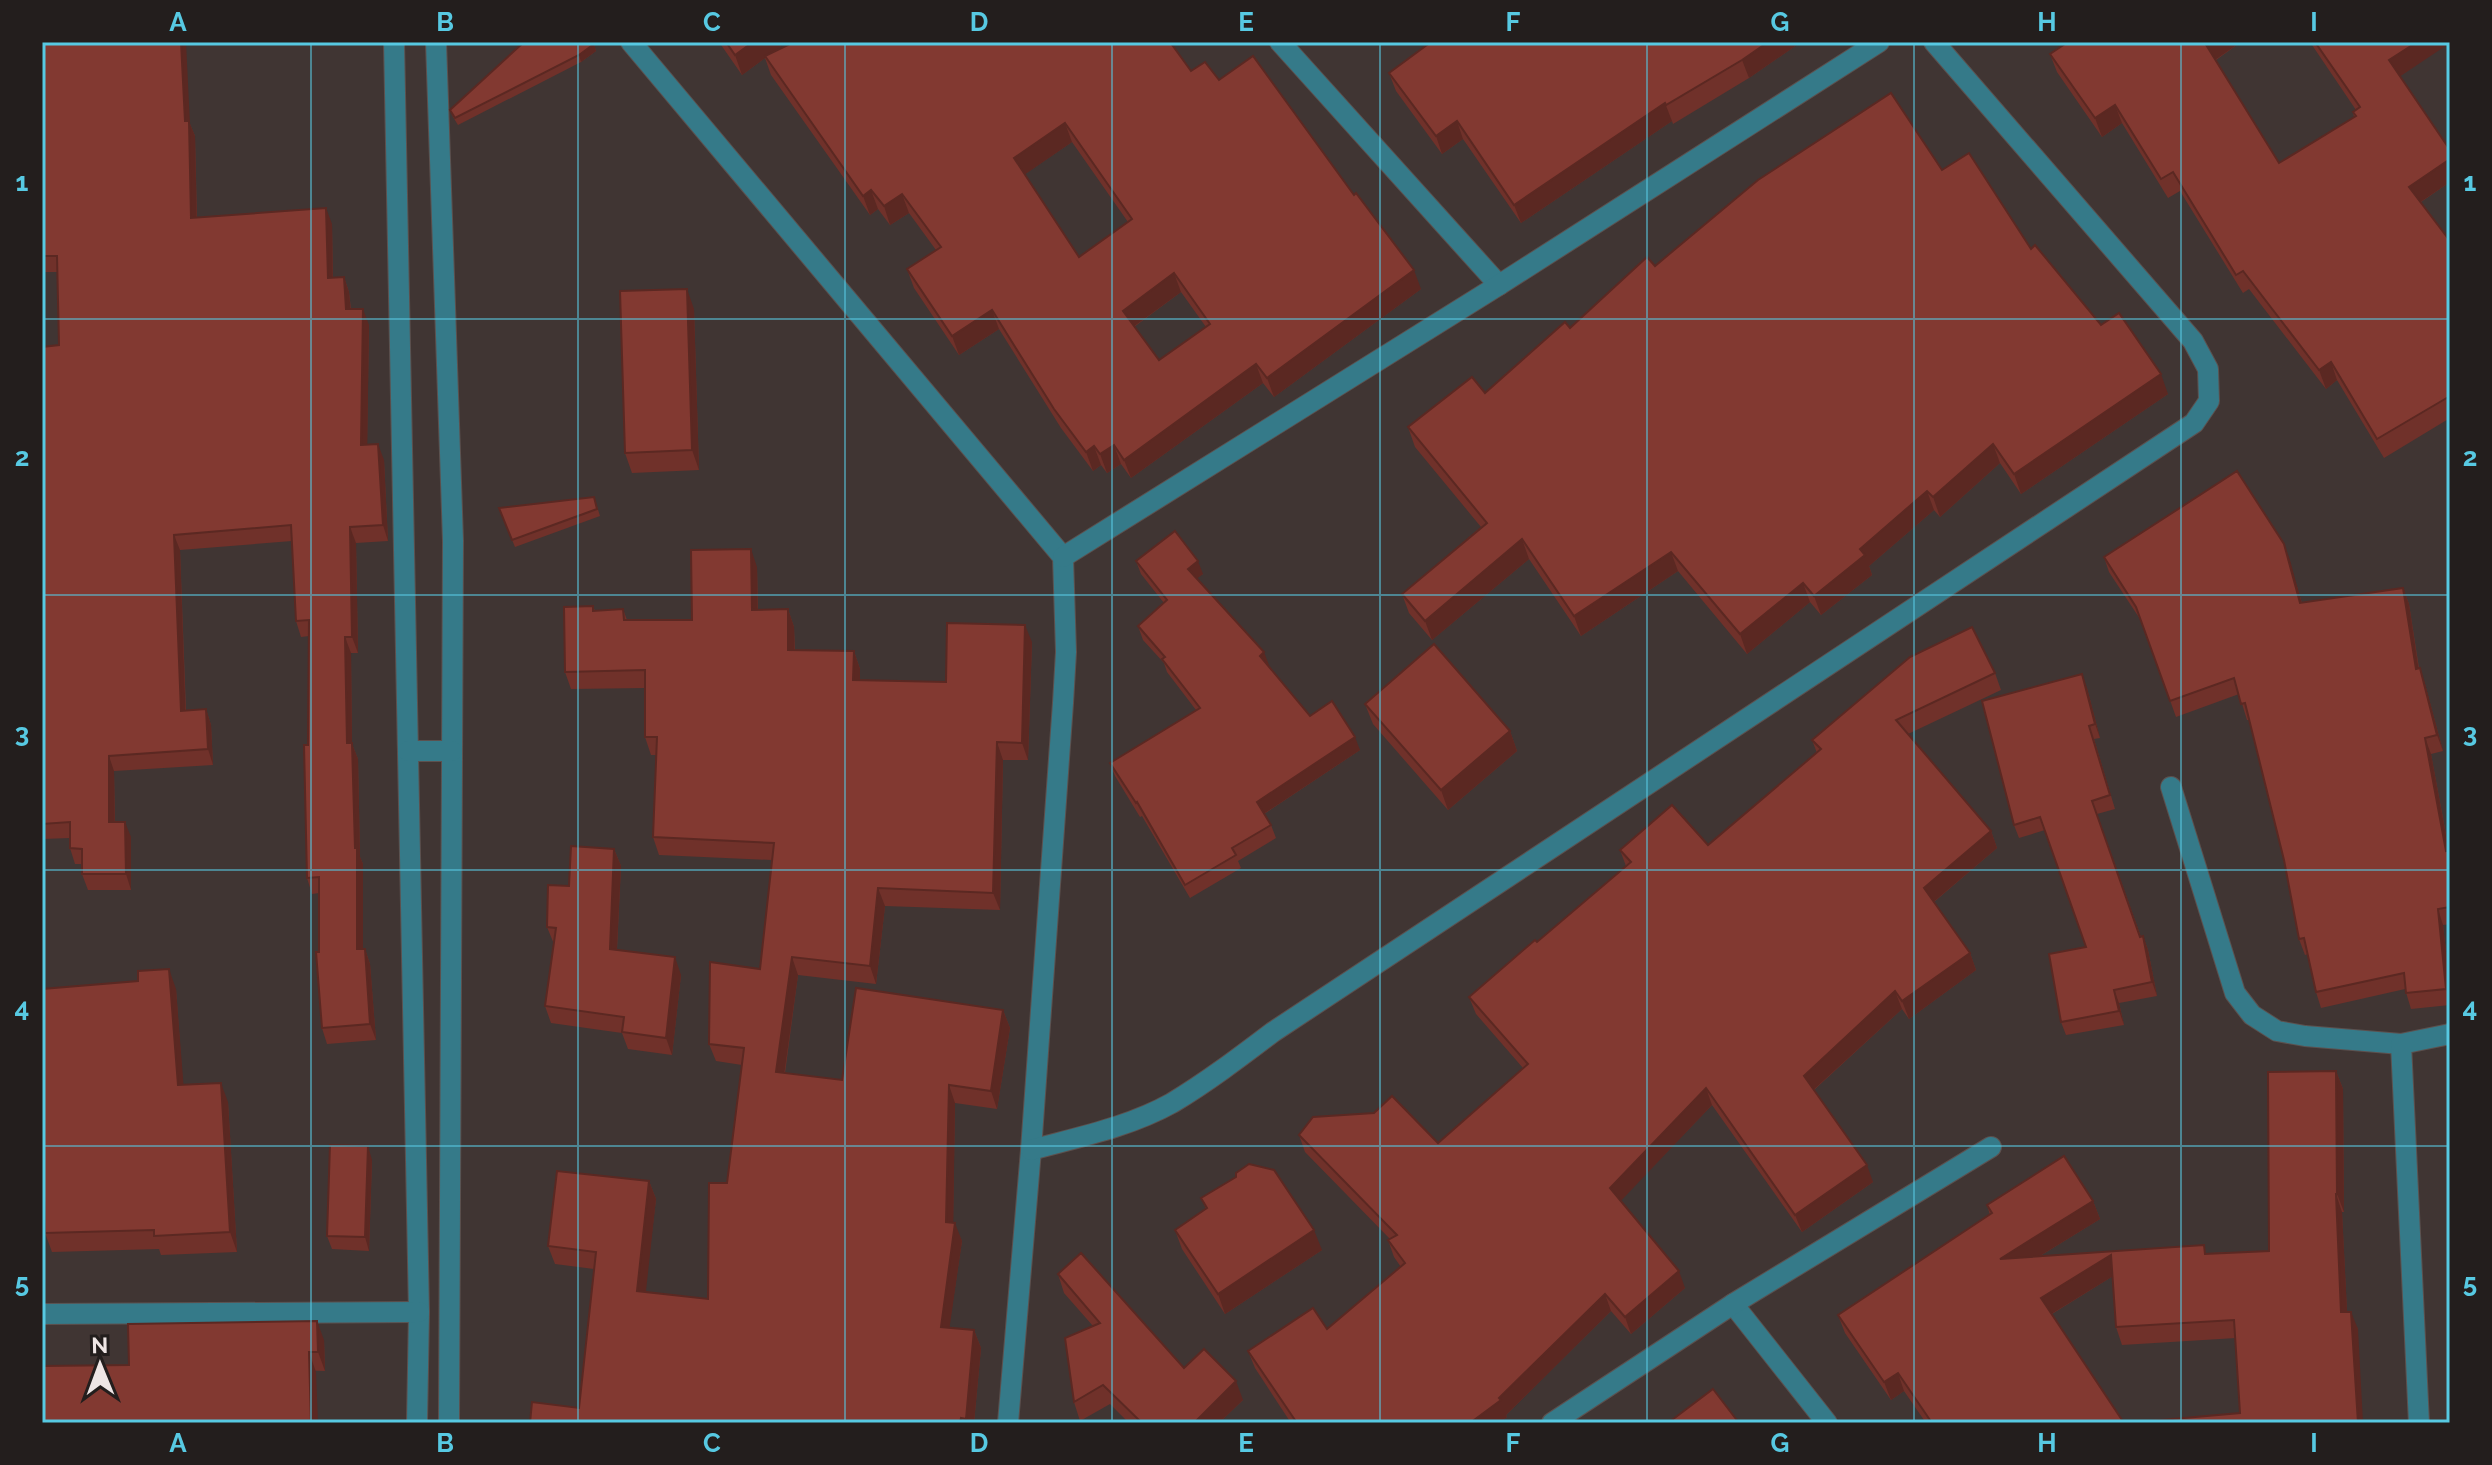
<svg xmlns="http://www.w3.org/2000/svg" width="2492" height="1465" font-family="Raleway,sans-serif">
<rect width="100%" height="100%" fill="#403533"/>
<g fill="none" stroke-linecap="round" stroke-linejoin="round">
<defs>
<g id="street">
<path d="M394 42 419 1312 417 1423"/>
<path d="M436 42 453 541 449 1423"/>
<path d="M631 42 1063 557 1066 652 1063 703 1031 1150 1008 1423"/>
<path d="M1280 42 1499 285"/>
<path d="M1063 557 1499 285 1879 42"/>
<path d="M408 751H452"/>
<path d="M2171 787 2235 993 2252 1015 2277 1031 2305 1036 2401 1044"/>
<path d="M1031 1150C1079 1137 1129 1127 1172 1103 1207 1082 1240 1057 1273 1032L2194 423 2209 401 2208 369 2193 341 1934 42"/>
<path d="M1733 1304 1827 1423"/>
<path d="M42 1314 419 1312"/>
<path d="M1552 1423 1733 1304 1991 1147"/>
<path d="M2419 1423 2401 1044 2450 1034"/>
</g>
</defs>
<!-- street casing -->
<use href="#street" stroke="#5c514f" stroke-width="22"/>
<!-- street -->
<use href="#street" stroke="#357a89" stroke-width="20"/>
</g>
<!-- wall -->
<g fill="#70312a" fill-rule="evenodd">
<path d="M719 42H787L774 51 1191 71 1219 80 1421 289 1274 397 1263 383 1131 478 1121 464 1107 473 1101 465 1093 471 1061 428 999 329 959 355 914 288 907 269 936 250 909 213 890 225 878 209 870 215 771 75 765 58 742 75ZM1072 142 1128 222 1079 257 1025 174ZM1181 292 1206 327 1159 360 1134 327Z"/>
<path d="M1431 42H1801L1749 78 1673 124 1672 121 1521 223 1463 139 1442 154 1396 91 1389 73Z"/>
<path d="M2068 42H2241L2216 60 2279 163 2354 117 2353 112 2356 110 2310 42H2450L2400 76 2450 150V182L2421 202 2450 241V418L2384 458 2337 380 2326 389 2249 289 2243 293 2180 191 2168 198 2122 123 2102 137 2057 72 2050 54Z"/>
<path d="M594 44 596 51 581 62 458 125 453 117 450 110Z"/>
<path d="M42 122 190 124 195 136 197 218 332 224 333 277H344L349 292 351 309 369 325 367 445 384 460 388 541 356 543 358 653H351L352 744 358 759 360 857 363 864V949H365L370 964 376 1040 327 1044 322 1028 319 952V893L312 894 307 878 309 636 301 637 296 621 292 541 180 550 186 710 206 709 211 725 213 765 114 771 115 822 131 837V890H88L82 874V864H75L70 848V838L42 839V347L59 345 58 272H42Z"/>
<path d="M1942 170 2031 249 2101 325 2168 394 2021 494 2000 463 1940 517 1934 510 1869 566 1872 575 1821 615 1810 602 1747 654 1678 571 1581 636 1529 559 1432 640 1409 613 1402 594 1481 527 1415 447 1408 427 1485 393 1570 328 1655 266Z"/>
<path d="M694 309 699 470 632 473 625 453Z"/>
<path d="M594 497 600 516 515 547 499 508Z"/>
<path d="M2284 544 2302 603 2403 588 2409 604 2419 668 2425 684 2443 751 2431 754 2449 850H2450V924L2443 925 2450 987V1005L2411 1009 2405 989 2321 1008 2316 992 2308 954 2305 955 2299 939 2284 860 2249 720H2247L2239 694 2176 717 2142 622 2109 572 2104 557Z"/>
<path d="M1136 561 1203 574 1197 578 1310 716 1360 750 1264 814 1271 825 1276 838 1238 861 1241 868 1190 898 1142 816 1140 817 1115 776 1110 763 1196 710 1167 672 1164 663 1143 640 1138 626 1164 603 1141 574Z"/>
<path d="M757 567 758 610 788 609 794 627 795 650 854 651 860 669V680L946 682 1032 642 1028 760H1003L1000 910 885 906 876 984 798 975 785 1073 842 1080 1003 1010 1010 1028 997 1109 955 1103 953 1223 962 1241 949 1328 974 1330 981 1348 974 1423H530L579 1408 594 1269 555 1264 548 1246 649 1181 656 1199 645 1292 708 1299 727 1183 742 1065 716 1061 709 1044 760 969 772 860 659 855 653 837 656 755H651L645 737V688L571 689 565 672 593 606 595 611 623 609 627 620H692Z"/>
<path d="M1995 673 2001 690 1908 734 1991 831 1997 848 1934 902 1970 953 1976 970 1909 1019 1902 1009 1814 1090 1873 1182 1802 1232 1712 1105 1620 1201 1685 1288 1631 1334 1611 1311 1506 1415 1507 1417 1499 1423H1291L1255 1368 1248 1351 1327 1329 1401 1267 1394 1257 1388 1240 1390 1239 1305 1152 1299 1135 1438 1143 1523 1068 1476 1014 1469 997 1537 942 1626 866 1620 850 1708 845 1817 753 1812 740Z"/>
<path d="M2087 688 2100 738 2094 739 2115 809 2097 814 2141 937 2143 936 2148 950 2157 996 2119 1003 2124 1025 2066 1035 2061 1022 2086 947 2045 830 2019 838 2014 825Z"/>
<path d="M1365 704 1510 731 1517 751 1448 810 1373 724Z"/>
<path d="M614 849 621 866 617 950 681 975 672 1055 628 1049 622 1033 551 1023 545 1006 554 944 547 927 569 886Z"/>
<path d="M138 981 176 989 183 1085 228 1102 237 1252 161 1255 159 1249 52 1252 45 1233Z"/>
<path d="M2336 1071 2343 1089 2344 1212H2342L2347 1312 2358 1329 2240 1413 2236 1338 2122 1345 2116 1327 2113 1276 2052 1314 2124 1423H1926L1904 1391 1891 1400 1845 1333 1838 1315 1990 1215 1987 1205 2093 1201 2100 1219 2040 1256 2207 1253 2269 1251Z"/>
<path d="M372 1160 369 1251 332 1249 327 1236Z"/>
<path d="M1201 1198 1322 1250 1225 1314 1182 1249 1175 1230 1206 1209Z"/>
<path d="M1058 1274 1184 1368 1243 1400 1219 1423H1129L1110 1404 1080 1421 1074 1402 1093 1326 1064 1293Z"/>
<path d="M324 1340 325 1371 129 1365Z"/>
</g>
<!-- shaded-wall -->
<g fill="#5b2822">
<path d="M181 42H186L190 124 195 136 197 234 191 218Z"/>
<path d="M753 42H787L742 75 735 55Z"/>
<path d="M1768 42H1801L1749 78 1742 60Z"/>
<path d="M2208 42H2241L2212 62 2205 43Z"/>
<path d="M2417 42 2450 43 2396 79 2389 60Z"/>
<path d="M594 44 596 51 581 62 579 55Z"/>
<path d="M1665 103 1672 121 1521 223 1514 205Z"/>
<path d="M2115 105 2122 123 2102 137 2095 118Z"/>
<path d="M1457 121 1463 139 1442 154 1436 136Z"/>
<path d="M1065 123 1072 142 1021 177 1014 158Z"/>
<path d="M2450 159V182L2416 205 2409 187Z"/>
<path d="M871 190 878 209 870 215 863 196Z"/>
<path d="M902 194 909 213 890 225 884 206Z"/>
<path d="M326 208 332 224 333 293 328 278Z"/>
<path d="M1414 270 1421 289 1274 397 1267 378Z"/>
<path d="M1174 273 1181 292 1129 330 1123 311Z"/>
<path d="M344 277 349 292 352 325 346 309Z"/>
<path d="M687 289 694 309 699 470 692 450Z"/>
<path d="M363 309 369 325 367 461 361 445Z"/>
<path d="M992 310 999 329 959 355 952 336Z"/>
<path d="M2331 362 2337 380 2326 389 2319 370Z"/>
<path d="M1256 364 1263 383 1131 478 1124 460Z"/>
<path d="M2161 374 2168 394 2021 494 2014 474Z"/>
<path d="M378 444 384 460 388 541 383 525Z"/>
<path d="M1993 444 2000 463 1940 517 1933 497Z"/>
<path d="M1114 445 1121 464 1107 473 1100 454Z"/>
<path d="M1094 446 1101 465 1093 471 1086 452Z"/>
<path d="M1927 491 1934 510 1869 566 1872 575 1821 615 1814 596 1860 549Z"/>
<path d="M350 527 356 543 358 653 352 637Z"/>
<path d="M174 535 180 550 186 726 181 711Z"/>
<path d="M1522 539 1529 559 1432 640 1425 621Z"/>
<path d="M2284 544 2290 560 2306 619 2300 603Z"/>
<path d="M751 549 757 567 758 628 752 610Z"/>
<path d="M1671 552 1678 571 1581 636 1574 616Z"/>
<path d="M1198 561 1203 574 1192 582 1188 569Z"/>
<path d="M1803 583 1810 602 1747 654 1740 634Z"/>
<path d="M2403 588 2409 604 2421 685 2416 669Z"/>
<path d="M788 609 794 627 795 668 788 650Z"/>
<path d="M1025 625 1032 642 1028 760 1022 743Z"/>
<path d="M345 637 351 653 352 744 358 759 360 857 363 864V965L357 949 347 743Z"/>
<path d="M854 651 860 669V698L853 680Z"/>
<path d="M1264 652 1269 665 1265 669 1260 656Z"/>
<path d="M2420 668 2425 684 2443 751 2437 735Z"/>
<path d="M2082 674 2087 688 2100 738 2095 724Z"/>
<path d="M206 709 211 725 213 765 208 749Z"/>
<path d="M1510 731 1517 751 1448 810 1441 790Z"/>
<path d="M1355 737 1360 750 1262 815 1257 802Z"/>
<path d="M2425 738 2431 754 2450 857 2446 851Z"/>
<path d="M997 742 1003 760 1000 910 993 893Z"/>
<path d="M109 756 114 771 115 838 109 822Z"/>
<path d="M125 822 131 837V890L126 874Z"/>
<path d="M1991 831 1997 848 1930 905 1924 888Z"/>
<path d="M614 849 621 866 616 966 610 949Z"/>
<path d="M878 888 885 906 876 984 870 966Z"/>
<path d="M2438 909 2443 925 2450 987V999L2446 989Z"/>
<path d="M2143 936 2148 950 2157 996 2152 982Z"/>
<path d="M365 949 370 964 376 1040 370 1024Z"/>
<path d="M1970 953 1976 970 1909 1019 1902 1001Z"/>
<path d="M675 957 681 975 672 1055 666 1038Z"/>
<path d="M792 957 798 975 782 1090 776 1072Z"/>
<path d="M169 969 176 989 185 1104 178 1085Z"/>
<path d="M2114 990 2119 1003 2124 1025 2119 1011Z"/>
<path d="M1895 991 1902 1009 1810 1093 1804 1076Z"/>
<path d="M1003 1010 1010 1028 997 1109 991 1091Z"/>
<path d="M2336 1071 2343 1089 2344 1212 2337 1194Z"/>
<path d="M221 1083 228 1102 237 1252 230 1232Z"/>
<path d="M949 1085 955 1103 953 1240 946 1222Z"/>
<path d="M1706 1088 1712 1105 1616 1206 1610 1188Z"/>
<path d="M368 1146 372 1160 369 1251 365 1237Z"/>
<path d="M1867 1165 1873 1182 1802 1232 1795 1215Z"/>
<path d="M649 1181 656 1199 644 1309 637 1291Z"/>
<path d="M2336 1194 2342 1212 2348 1330 2341 1312Z"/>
<path d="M2093 1201 2100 1219 2007 1276 2000 1259Z"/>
<path d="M955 1223 962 1241 947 1345 941 1327Z"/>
<path d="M1314 1230 1322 1250 1225 1314 1218 1294Z"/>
<path d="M2111 1255 2118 1273 2048 1316 2041 1298Z"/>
<path d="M1679 1271 1685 1288 1631 1334 1625 1317Z"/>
<path d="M1605 1294 1611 1311 1506 1415 1507 1417 1499 1423H1470L1499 1398Z"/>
<path d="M2351 1312 2358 1329 2363 1423H2358Z"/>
<path d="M317 1321 324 1340 325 1371 318 1352Z"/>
<path d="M974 1330 981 1348 974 1423H967L966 1419Z"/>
<path d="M309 1352 316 1372 318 1423H311Z"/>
<path d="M1898 1373 1904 1391 1891 1400 1884 1382Z"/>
<path d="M1236 1381 1243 1400 1219 1423H1194Z"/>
</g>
<!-- building -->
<g fill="#823931" stroke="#5b2822" stroke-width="2" fill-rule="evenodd">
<path d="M42 42H181L185 121H189L191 218 326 208 328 278 344 277 346 309H363L361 445 378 444 383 525 350 527 352 637H345L347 743H352L355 848H357V949H365L370 1024 322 1028 316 952H319V877L307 878 304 745H308L309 620 296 621 291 525 174 535 181 711 206 709 208 749 109 756V822H125L126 874H82V849L70 848V822L42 824V347L59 345 57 256H42V122H44L42 95Z"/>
<path d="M524 42H592L594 44 579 55 455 118 450 110Z"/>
<path d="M726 42H753L735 55Z"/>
<path d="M794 42H1170L1191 71 1205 62 1219 80 1253 56 1354 195 1356 193 1414 270 1267 378 1256 364 1124 460 1114 445 1100 454 1094 446 1086 452 1054 409 992 310 952 336 907 269 941 247 902 194 884 206 871 190 863 196 765 56ZM1065 123 1132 219 1079 257 1014 158ZM1174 273 1210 324 1159 360 1123 311Z"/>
<path d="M1431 42H1768L1742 60 1666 105 1665 103 1514 205 1457 121 1436 136 1389 73Z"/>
<path d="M2068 42H2208L2205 43 2279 163 2356 116 2353 112 2360 107 2315 42H2417L2389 60 2450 150V159L2409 187 2450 241V396L2377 439 2331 362 2319 370 2243 271 2236 275 2173 172 2161 179 2115 105 2095 118 2050 54Z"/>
<path d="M1891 93 1942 170 1969 153 2031 249 2035 245 2101 325 2119 313 2161 374 2014 474 1993 444 1933 497 1927 491 1860 549 1865 555 1814 596 1803 583 1740 634 1671 552 1574 616 1522 539 1425 621 1402 594 1487 523 1408 427 1472 377 1485 393 1565 322 1570 328 1647 257 1655 266 1758 180Z"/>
<path d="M687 289 692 450 625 453 620 291Z"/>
<path d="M2237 471 2284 544 2300 603 2403 588 2416 669 2420 668 2437 735 2425 738 2446 851 2450 850V907L2438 909 2446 989 2406 993 2404 973 2316 992 2304 938 2299 939 2284 860 2245 703 2241 704 2234 678 2170 701 2136 607 2104 557Z"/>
<path d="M594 497 597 509 512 540 499 508Z"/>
<path d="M1175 531 1198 561 1188 569 1264 652 1260 656 1310 716 1332 701 1355 737 1257 802 1271 825 1232 848 1236 855 1185 885 1137 802 1136 803 1110 763 1200 708 1162 659 1165 657 1138 626 1167 600 1136 561Z"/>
<path d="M751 549 752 610 788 609V650L854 651 853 680 946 682 947 623 1025 625 1022 743 997 742 993 893 878 888 870 966 792 957 776 1072 842 1080 856 988 1003 1010 991 1091 949 1085 946 1222 955 1223 941 1327 974 1330 966 1419 961 1418 960 1423H530L532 1402 579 1408 596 1252 548 1246 557 1171 649 1181 637 1291 708 1299 709 1183H727L744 1048 709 1044 710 962 760 969 774 843 653 837 657 737H645V670L565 672 564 607 593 606V611L623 609 624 620H692L691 550Z"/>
<path d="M1972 627 1995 673 1896 720 1991 831 1924 888 1970 953 1902 1001 1895 991 1804 1076 1867 1165 1795 1215 1706 1088 1610 1188 1679 1271 1625 1317 1605 1294 1499 1398 1501 1400 1470 1423H1297L1248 1351 1313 1308 1327 1329 1405 1263 1388 1240 1397 1235 1299 1135 1313 1117 1374 1113 1392 1096 1438 1143 1528 1064 1469 997 1535 940 1537 942 1631 862 1620 850 1672 805 1708 845 1821 749 1812 740 1910 657Z"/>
<path d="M1434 644 1510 731 1441 790 1365 704Z"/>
<path d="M2082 674 2095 724 2089 726 2110 795 2092 801 2140 937 2143 936 2152 982 2114 990 2119 1011 2061 1022 2049 954 2086 947 2040 817 2014 825 1982 701Z"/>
<path d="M571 846 614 849 610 949 675 957 666 1038 622 1032 624 1017 545 1006 556 928 547 927 548 885 569 886Z"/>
<path d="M169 969 178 1085 221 1083 230 1232 154 1236V1230L45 1233 42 1121V989L138 981V971Z"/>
<path d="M2336 1071 2337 1194H2336L2341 1312H2351L2358 1423H2127L2240 1413 2234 1320 2116 1327 2111 1255 2041 1298 2124 1423H1932L1898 1373 1884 1382 1838 1315 1992 1213 1987 1205 2064 1156 2093 1201 2000 1259 2204 1245 2205 1254 2269 1251 2268 1072Z"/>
<path d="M330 1145 368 1146 365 1237 327 1236Z"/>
<path d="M1249 1164 1274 1170 1314 1230 1218 1294 1175 1230 1207 1208 1201 1198 1236 1177V1173Z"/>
<path d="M1081 1253 1184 1368 1204 1349 1236 1381 1194 1423H1142L1103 1385 1074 1402 1065 1338 1100 1323 1058 1274Z"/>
<path d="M317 1321 318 1352H309L311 1423H42V1366L129 1365 128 1324Z"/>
<path d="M1713 1389 1739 1423H1668Z"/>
</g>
<!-- grid -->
<path fill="none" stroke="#57c9e2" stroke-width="2" stroke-opacity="0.55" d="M311 42V1423M578 42V1423M845 42V1423M1112 42V1423M1380 42V1423M1647 42V1423M1914 42V1423M2181 42V1423M42 319H2450M42 595H2450M42 870H2450M42 1146H2450"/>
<!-- border -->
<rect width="2492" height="1465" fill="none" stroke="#231e1d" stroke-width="88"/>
<!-- north arrow -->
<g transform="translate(100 1365) rotate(359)" stroke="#231e1d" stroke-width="6" paint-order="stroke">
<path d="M0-6L14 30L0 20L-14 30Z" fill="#eee6e5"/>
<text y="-12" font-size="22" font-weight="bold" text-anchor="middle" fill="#eee6e5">N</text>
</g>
<rect x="44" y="44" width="2404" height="1377" fill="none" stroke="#57c9e2" stroke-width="3"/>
<g font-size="26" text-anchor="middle" font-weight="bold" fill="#57c9e2">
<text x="178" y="31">A</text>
<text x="445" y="31">B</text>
<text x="712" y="31">C</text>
<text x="979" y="31">D</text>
<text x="1246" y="31">E</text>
<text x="1513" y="31">F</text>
<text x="1780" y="31">G</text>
<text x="2047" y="31">H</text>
<text x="2314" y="31">I</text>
<text x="22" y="191">1</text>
<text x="2470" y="191">1</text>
<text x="22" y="466">2</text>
<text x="2470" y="466">2</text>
<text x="22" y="742">3</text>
<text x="2470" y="742">3</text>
<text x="22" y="1017">4</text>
<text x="2470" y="1017">4</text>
<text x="22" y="1292">5</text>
<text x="2470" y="1292">5</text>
<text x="178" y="1452">A</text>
<text x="445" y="1452">B</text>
<text x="712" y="1452">C</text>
<text x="979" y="1452">D</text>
<text x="1246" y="1452">E</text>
<text x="1513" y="1452">F</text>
<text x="1780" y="1452">G</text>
<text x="2047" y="1452">H</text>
<text x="2314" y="1452">I</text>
</g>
</svg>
